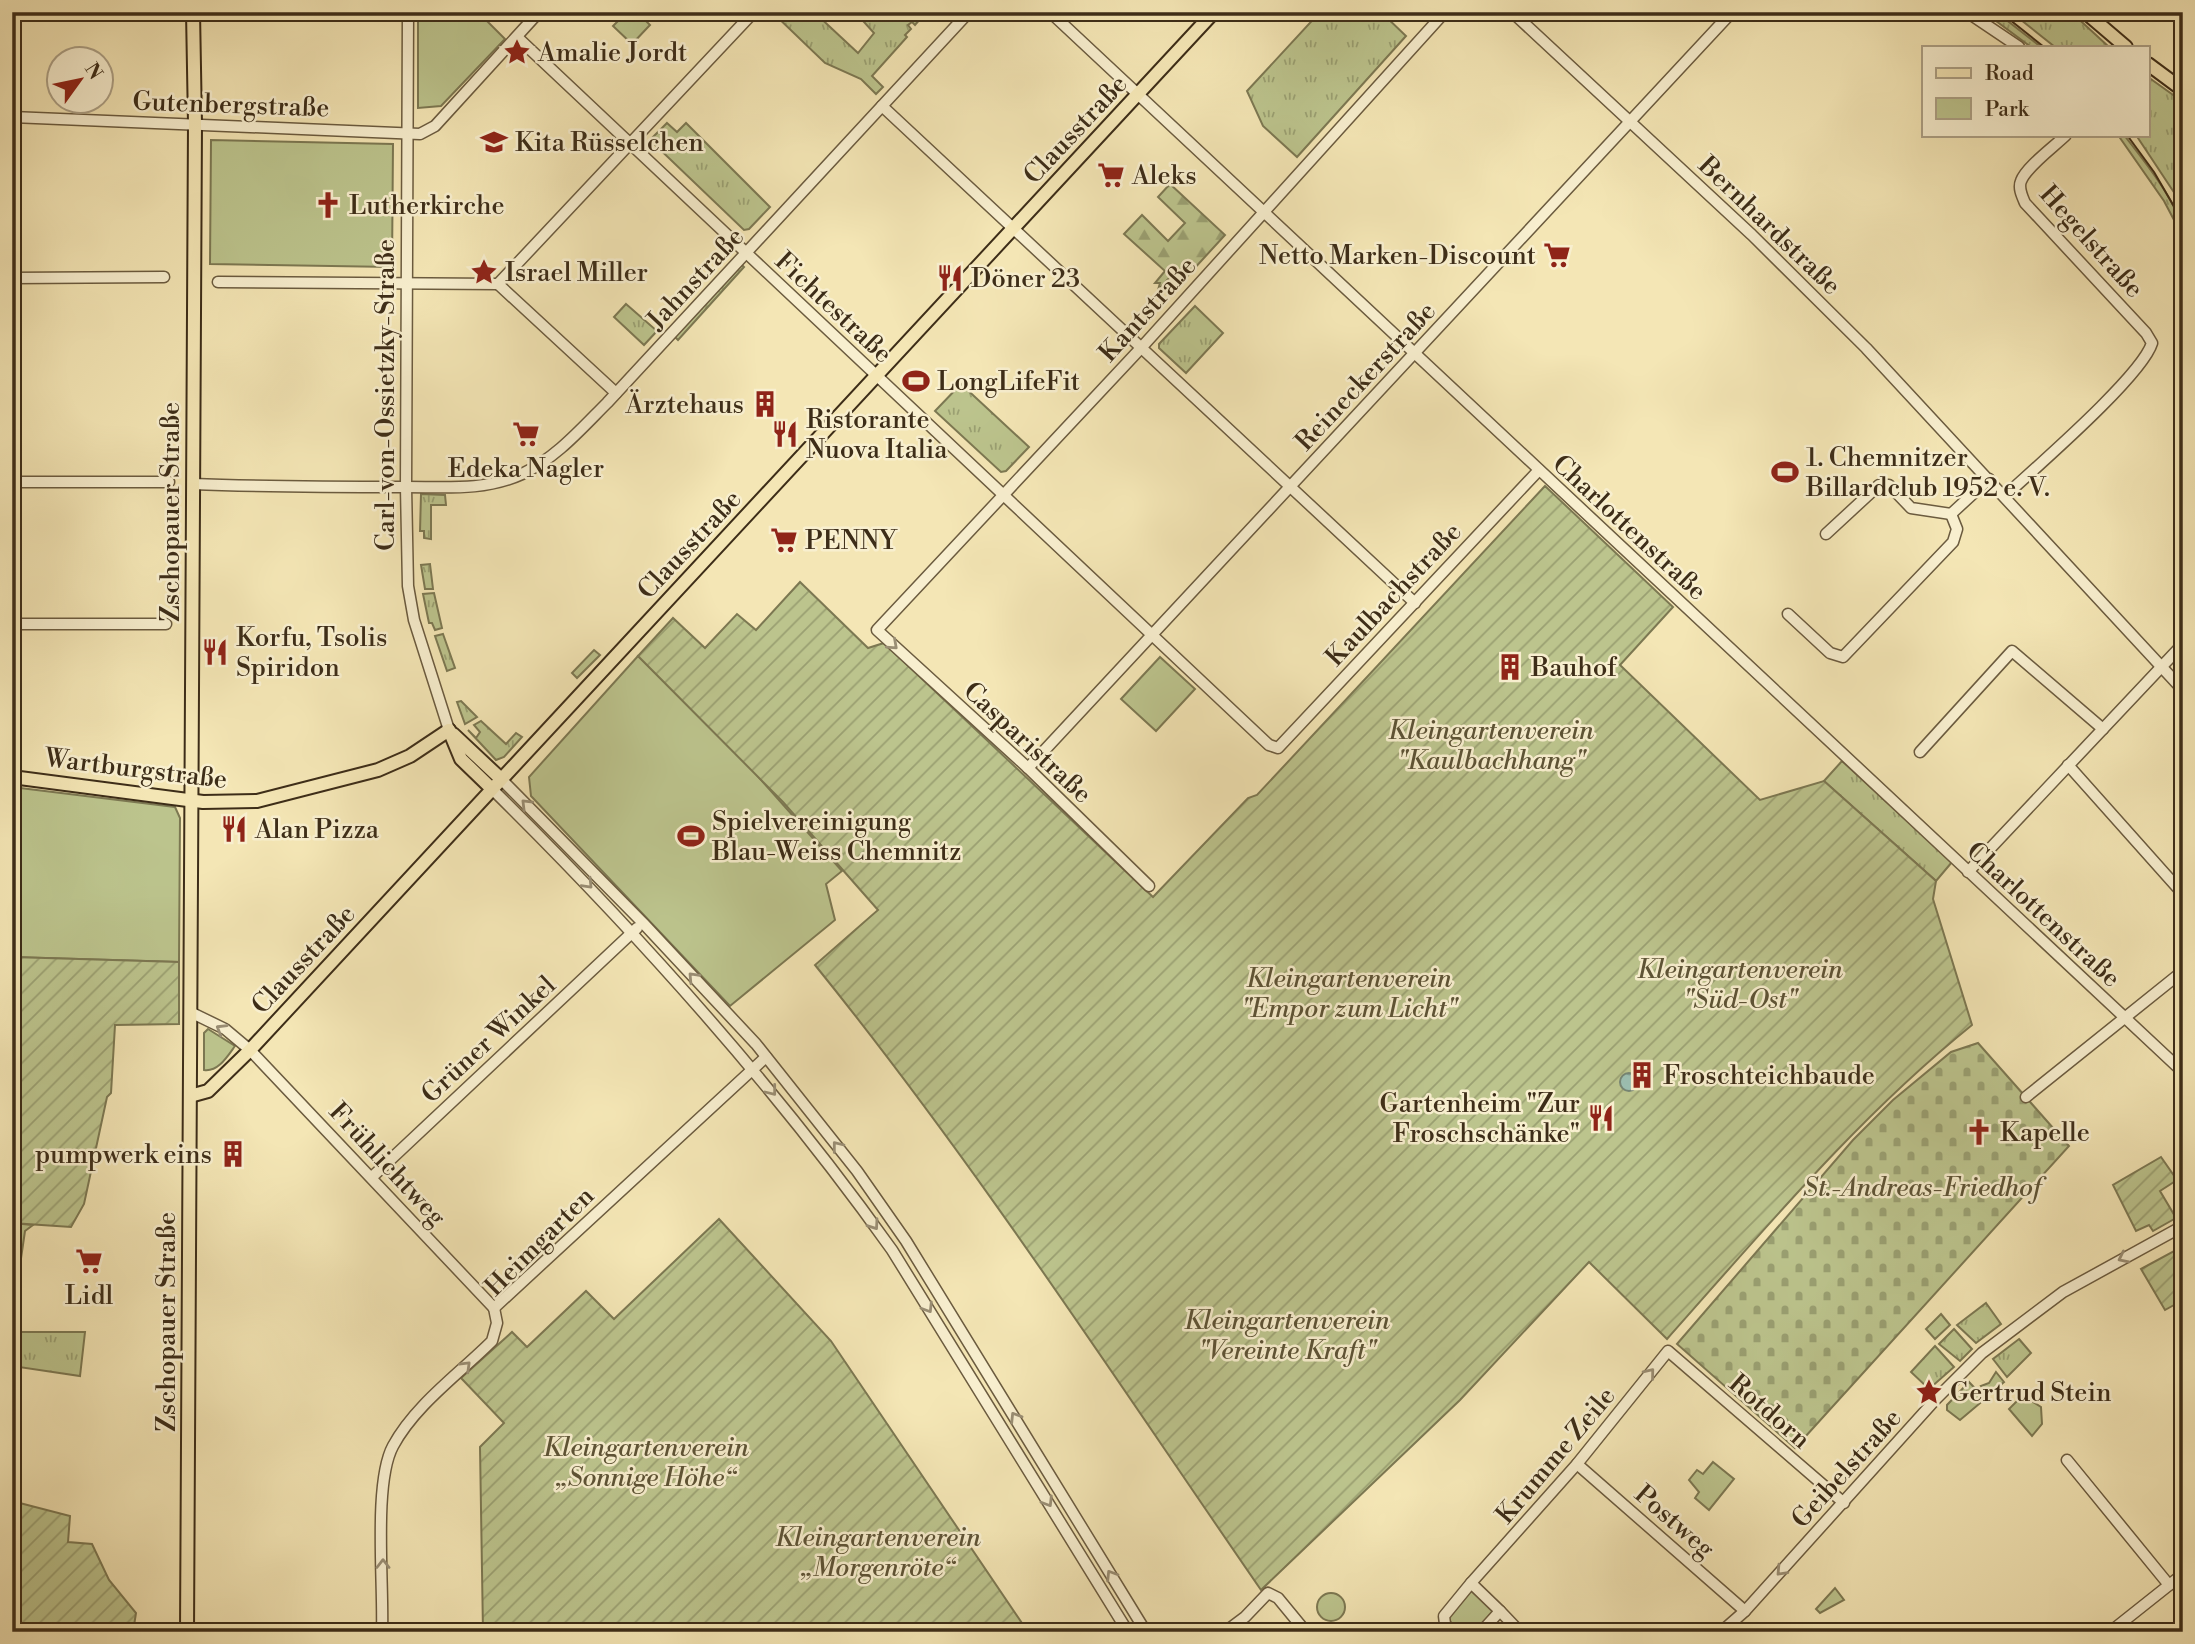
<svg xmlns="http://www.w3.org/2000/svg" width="2195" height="1644" font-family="'Libre Bodoni',serif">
<defs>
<pattern id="grass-tufts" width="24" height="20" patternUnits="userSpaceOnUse" patternTransform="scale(1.75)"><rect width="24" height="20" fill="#bcc48d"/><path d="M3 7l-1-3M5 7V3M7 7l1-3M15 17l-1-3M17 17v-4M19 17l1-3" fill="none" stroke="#9aa072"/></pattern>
<pattern id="forest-firs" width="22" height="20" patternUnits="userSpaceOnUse" patternTransform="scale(1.75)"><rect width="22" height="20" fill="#bcc48d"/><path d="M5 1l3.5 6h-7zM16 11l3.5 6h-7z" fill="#9aa072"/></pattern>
<pattern id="cemetery-stones" width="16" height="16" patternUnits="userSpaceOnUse" patternTransform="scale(1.75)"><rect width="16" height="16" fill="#bcc48d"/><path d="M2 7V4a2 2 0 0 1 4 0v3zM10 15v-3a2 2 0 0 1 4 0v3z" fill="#9aa072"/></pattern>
<pattern id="garden-furrows" width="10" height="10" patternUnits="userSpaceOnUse" patternTransform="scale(1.75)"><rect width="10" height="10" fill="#bcc48d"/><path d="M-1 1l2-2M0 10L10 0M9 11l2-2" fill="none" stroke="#9aa072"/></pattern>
<pattern id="water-ripples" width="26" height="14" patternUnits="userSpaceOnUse" patternTransform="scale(1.75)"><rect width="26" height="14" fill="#9cbfb2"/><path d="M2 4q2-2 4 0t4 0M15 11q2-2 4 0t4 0" fill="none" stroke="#809c90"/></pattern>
</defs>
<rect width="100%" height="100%" fill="#f4e6b5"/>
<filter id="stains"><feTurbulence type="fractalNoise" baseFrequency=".00286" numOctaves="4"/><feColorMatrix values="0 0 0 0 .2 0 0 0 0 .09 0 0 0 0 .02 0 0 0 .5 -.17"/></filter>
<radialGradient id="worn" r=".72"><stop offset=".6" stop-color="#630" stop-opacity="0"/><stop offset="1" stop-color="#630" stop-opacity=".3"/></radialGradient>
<!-- grass -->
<g fill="url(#grass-tufts)" stroke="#7c7852" stroke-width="2">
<path d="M772 12H814L858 53 874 33 855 12H918L921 18 915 25 912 22 908 25 911 29 905 35 907 37 872 76 883 87 876 94 861 79 825 63Z"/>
<path d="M1320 12H1381L1406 36 1297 157 1263 126 1247 91Z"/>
<path d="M1984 12H1996L2041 47H2031Z"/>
<path d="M2011 12H2071L2109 47H2055Z"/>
<path d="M2148 77 2183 102V206L2136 135H2148Z"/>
<path d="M667 123 677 132 686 123 770 207 749 229 744 230 650 140Z"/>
<path d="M2118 135H2124C2142 158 2183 208 2183 237L2164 201Z"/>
<path d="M741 264 744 267 678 340 674 336Z"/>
<path d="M626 304 657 331 644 345 614 317Z"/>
<path d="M1195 306 1223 333 1186 373 1159 348V344Z"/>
<path d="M961 384 1029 447 1006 471 1001 472 935 411Z"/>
<path d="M421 494 445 495 446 505H431V539L424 538V531H420Z"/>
<path d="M430 564 433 589H425L421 565Z"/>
<path d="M434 593 442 628 435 630 432 623H429L423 594Z"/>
<path d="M443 634 455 668 447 671 435 636Z"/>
<path d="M594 650 600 655 577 678 572 673Z"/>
<path d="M461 701 477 717 465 724 457 702Z"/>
<path d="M481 721 506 744 516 733 522 737 504 757 496 760 468 730 476 738 480 732 474 725Z"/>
<path d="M1842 761 1952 862 1936 881 1824 781Z"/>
<path d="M12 1223 33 1225 25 1231 18 1279V1332H85L80 1376 12 1366Z"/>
<path d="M1986 1303 2001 1324 1976 1343 1957 1325Z"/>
<path d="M1941 1314 1950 1325 1935 1339 1926 1329Z"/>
<path d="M1954 1329 1972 1349 1960 1361 1939 1344Z"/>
<path d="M2019 1339 2031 1353 2007 1377 1993 1359Z"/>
<path d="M1935 1346 1954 1367 1929 1389 1911 1372Z"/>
<path d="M1996 1372 2004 1382 1988 1395 1981 1386 1989 1383Z"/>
<path d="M1969 1382 1985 1399 1960 1420 1947 1410V1405Z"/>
</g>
<!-- forest -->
<path fill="url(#forest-firs)" stroke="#7c7852" stroke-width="2" d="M1170 184 1225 235 1181 283 1172 275 1158 290 1160 283H1155L1165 271 1124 234 1142 215 1168 241 1185 223 1158 197Z"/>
<!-- cemetery -->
<path fill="url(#cemetery-stones)" stroke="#7c7852" stroke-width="2" d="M1978 1043 2069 1146 1795 1448 1677 1344 1853 1140 1893 1100 1951 1052Z"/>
<!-- park -->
<g fill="#bcc48d" stroke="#7c7852" stroke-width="2">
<path d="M418 12H478L505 39 441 106 418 108Z"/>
<path d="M627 12H637L650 25 632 44 613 26Z"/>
<path d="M211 140 393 144 392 267 210 264Z"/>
<path d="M638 656 754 772 842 871 826 884 835 920 730 1006 531 796 529 777Z"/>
<path d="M1160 657 1195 689 1156 731 1121 699Z"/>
<path d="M12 787 175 807 180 818 179 962 12 957Z"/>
<path d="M208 1029 235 1046C227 1057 218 1072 204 1070V1033Z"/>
<path d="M2019 1399 2021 1402 2030 1400 2041 1407 2042 1424 2032 1436 2009 1409Z"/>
<path d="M1713 1462 1734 1479 1709 1510 1695 1498 1699 1492 1689 1480 1697 1470 1703 1474Z"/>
<path d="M1470 1587 1495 1610 1478 1632H1455L1445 1617Z"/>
<path d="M1835 1588 1844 1600 1820 1613 1816 1609Z"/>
<circle cx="1331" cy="1607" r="14"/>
</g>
<!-- garden -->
<g fill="url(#garden-furrows)" stroke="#7c7852" stroke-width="2">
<path d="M1545 486 1673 607 1620 665 1760 800 1824 781 1936 881 1933 899 1972 1025C1858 1117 1764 1230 1667 1339L1589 1262 1460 1400 1261 1590C1116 1380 976 1164 815 965L878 910 783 802 638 656 673 618 705 648 737 614 756 630 800 582 868 648 884 643 1153 897 1248 798 1257 795Z"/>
<path d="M12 957 179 962V1024L115 1025 111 1093 107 1097 84 1204 71 1227 12 1223Z"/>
<path d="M2161 1157 2177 1180 2160 1191 2176 1218 2153 1231 2149 1225 2136 1231 2113 1185Z"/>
<path d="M719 1219 831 1341 1028 1632H483L480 1447 504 1423 461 1378 512 1332 527 1347 586 1291 614 1319Z"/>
<path d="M2174 1251 2183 1267V1300L2165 1310 2141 1269Z"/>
<path d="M12 1501 70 1516 68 1542 92 1544 109 1580 136 1613 133 1632H12Z"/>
</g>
<!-- water -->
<circle fill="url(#water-ripples)" stroke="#768574" stroke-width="2" cx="1629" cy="1082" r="9"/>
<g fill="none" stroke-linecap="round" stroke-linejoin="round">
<defs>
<g id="minor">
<path d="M408 12 406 487 408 586 414 620 449 730"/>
<path d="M1050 12 2183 1072"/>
<path d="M1512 12 1752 235 1866 348 2183 690"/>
<path d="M1967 12 2019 47"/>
<path d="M517 37 1269 745 1278 748 1539 470"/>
<path d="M882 106 1415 603"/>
<path d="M12 117 420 134 435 126 539 12"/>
<path d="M12 278 164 277"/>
<path d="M218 282 498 284 751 15"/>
<path d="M498 284 616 393"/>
<path d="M12 482H169"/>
<path d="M193 484C264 487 335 487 406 487 446 487 485 491 522 474 556 458 581 429 607 403L969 12"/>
<path d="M2006 495C2035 468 2142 376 2152 343L2146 333 2025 203C2022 196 2018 188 2021 181 2026 167 2055 146 2066 135"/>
<path d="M1826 534 1879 485H1889L1911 508 1951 514"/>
<path d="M1788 614 1830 653 1843 657 1953 542 1957 529 1951 514 1989 479"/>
<path d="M12 624H166"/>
<path d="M1920 752 2012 651 2103 729"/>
<path d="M2068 765 2183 894"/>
<path d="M1028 768 1732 12"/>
<path d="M501 779 643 923 756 1044 857 1171 906 1241 1146 1632"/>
<path d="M492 789C638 933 773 1083 892 1250L1128 1632"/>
<path d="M1968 872 2183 644"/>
<path d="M1149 886 1028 768 877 630 1141 348 1445 12"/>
<path d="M190 1012 225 1029 250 1050 494 1308"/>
<path d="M2026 1097 2183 971"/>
<path d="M372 1177 637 928"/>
<path d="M494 1308 766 1057"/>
<path d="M2067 1460 2169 1585"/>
<path d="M1577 1464 1745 1611"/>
<path d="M1471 1583 1577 1464 1668 1351 1844 1503"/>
<path d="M1500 1611 1520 1632"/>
<path d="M382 1632C384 1586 373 1483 393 1446 415 1405 460 1373 492 1341L497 1323 494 1308"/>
<path d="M1225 1632 1245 1617 1268 1593 1278 1598 1306 1632"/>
<path d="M1453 1632 1445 1624 1444 1616 1471 1583 1500 1611 1481 1632"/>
<path d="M1721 1632 1745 1611 1936 1399 1982 1353 2063 1292 2183 1226"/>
<path d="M2110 1632 2183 1574"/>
</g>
<g id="major">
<path d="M2085 12 2126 47"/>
<path d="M2148 64 2183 90"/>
<path d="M449 730 461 759 492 789"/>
<path d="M453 734 501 779"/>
<path d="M12 777 203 802 257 801 378 770 410 756 449 730"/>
<path d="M190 1096 208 1091 250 1050 1214 12"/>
<path d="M187 1632 195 124 193 12"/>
</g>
</defs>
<!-- minor casing -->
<use href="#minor" stroke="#6b5b3f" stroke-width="13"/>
<!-- major casing -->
<use href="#major" stroke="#3d2d18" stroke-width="16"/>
<!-- minor -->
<use href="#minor" stroke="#f8efcf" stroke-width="10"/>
<!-- major -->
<use href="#major" stroke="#f4e6b5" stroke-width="12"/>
<!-- tram -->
<g stroke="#3d2d18" stroke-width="2">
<path d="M2000 12 2044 47"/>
<path d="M2127 135 2154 172 2183 222"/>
</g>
</g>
<!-- one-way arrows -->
<defs><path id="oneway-chevron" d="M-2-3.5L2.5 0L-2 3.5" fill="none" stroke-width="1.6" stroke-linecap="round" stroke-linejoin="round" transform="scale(1.75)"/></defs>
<g stroke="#9a8e74">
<use href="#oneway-chevron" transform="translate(893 645) rotate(42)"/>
<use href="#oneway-chevron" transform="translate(526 804) rotate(-135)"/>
<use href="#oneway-chevron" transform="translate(588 884) rotate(46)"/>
<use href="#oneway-chevron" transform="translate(693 977) rotate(-133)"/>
<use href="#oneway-chevron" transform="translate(221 1029) rotate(-149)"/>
<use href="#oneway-chevron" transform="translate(772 1091) rotate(52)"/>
<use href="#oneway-chevron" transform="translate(837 1146) rotate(-128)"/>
<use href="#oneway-chevron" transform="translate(874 1225) rotate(55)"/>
<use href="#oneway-chevron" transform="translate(2123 1258) rotate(154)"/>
<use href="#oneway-chevron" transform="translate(928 1308) rotate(58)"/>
<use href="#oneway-chevron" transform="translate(466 1366) rotate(-44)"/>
<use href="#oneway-chevron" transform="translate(1650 1373) rotate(-51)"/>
<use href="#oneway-chevron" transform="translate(1015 1417) rotate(-122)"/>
<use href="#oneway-chevron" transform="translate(1048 1502) rotate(58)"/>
<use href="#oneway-chevron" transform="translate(383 1564) rotate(-90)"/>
<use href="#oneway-chevron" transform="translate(1781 1571) rotate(133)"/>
<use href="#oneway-chevron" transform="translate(1111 1575) rotate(-122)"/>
</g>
<!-- icons -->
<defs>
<symbol id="sight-bare" viewBox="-9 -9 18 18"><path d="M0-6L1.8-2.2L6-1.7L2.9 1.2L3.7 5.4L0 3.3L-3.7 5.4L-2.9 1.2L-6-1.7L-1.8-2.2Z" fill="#8f2418" stroke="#f8efcf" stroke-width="2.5" paint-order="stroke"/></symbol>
<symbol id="school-bare" viewBox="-9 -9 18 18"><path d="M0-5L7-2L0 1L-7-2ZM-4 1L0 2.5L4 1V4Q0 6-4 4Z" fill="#8f2418" stroke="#f8efcf" stroke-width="2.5" paint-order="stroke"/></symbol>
<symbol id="supermarket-bare" viewBox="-9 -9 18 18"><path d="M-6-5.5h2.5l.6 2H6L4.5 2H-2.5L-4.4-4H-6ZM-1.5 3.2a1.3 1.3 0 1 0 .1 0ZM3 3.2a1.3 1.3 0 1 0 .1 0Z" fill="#8f2418" stroke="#f8efcf" stroke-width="2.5" paint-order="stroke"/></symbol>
<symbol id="church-bare" viewBox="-9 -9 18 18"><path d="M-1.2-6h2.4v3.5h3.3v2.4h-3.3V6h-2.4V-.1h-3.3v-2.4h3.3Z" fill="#8f2418" stroke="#f8efcf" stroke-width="2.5" paint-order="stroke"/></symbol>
<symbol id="restaurant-bare" viewBox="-9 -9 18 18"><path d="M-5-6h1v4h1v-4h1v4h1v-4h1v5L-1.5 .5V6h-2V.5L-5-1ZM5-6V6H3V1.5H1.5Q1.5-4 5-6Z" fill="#8f2418" stroke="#f8efcf" stroke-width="2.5" paint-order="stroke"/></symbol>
<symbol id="stadium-bare" viewBox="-9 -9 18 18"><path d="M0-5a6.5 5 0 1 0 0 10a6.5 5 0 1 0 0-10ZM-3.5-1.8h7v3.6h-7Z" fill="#8f2418" stroke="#f8efcf" stroke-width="2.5" paint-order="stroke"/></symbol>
<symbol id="building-bare" viewBox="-9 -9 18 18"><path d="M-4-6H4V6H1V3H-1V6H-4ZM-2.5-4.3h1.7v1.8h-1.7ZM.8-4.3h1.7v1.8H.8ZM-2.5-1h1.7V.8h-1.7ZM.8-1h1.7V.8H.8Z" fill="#8f2418" stroke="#f8efcf" stroke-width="2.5" paint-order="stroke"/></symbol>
</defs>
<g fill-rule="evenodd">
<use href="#sight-bare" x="498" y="33" width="38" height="38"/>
<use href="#school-bare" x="475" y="123" width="38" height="38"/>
<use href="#supermarket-bare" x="1092" y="156" width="38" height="38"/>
<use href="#church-bare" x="309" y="186" width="38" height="38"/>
<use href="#supermarket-bare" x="1538" y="236" width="38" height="38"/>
<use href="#sight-bare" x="465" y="253" width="38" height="38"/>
<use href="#restaurant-bare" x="931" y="259" width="38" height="38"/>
<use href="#stadium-bare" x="897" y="362" width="38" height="38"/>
<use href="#building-bare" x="746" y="385" width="38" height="38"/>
<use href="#supermarket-bare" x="507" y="415" width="38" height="38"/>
<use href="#restaurant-bare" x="766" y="415" width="38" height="38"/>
<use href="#stadium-bare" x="1766" y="453" width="38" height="38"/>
<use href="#supermarket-bare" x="765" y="521" width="38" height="38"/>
<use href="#restaurant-bare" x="196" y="633" width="38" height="38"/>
<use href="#building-bare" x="1491" y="648" width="38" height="38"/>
<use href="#restaurant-bare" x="215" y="810" width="38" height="38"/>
<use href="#stadium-bare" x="672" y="817" width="38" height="38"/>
<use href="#building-bare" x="1623" y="1056" width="38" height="38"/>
<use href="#restaurant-bare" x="1582" y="1099" width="38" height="38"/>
<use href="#church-bare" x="1960" y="1113" width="38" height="38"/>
<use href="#building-bare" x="214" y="1135" width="38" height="38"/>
<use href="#supermarket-bare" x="70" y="1242" width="38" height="38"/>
<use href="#sight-bare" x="1910" y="1373" width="38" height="38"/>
</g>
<g text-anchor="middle" stroke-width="5" stroke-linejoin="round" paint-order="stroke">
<!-- poi labels -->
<g font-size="26" fill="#3d2d18" stroke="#f8efcf" text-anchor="start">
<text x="538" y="61">Amalie Jordt</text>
<text x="515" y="151">Kita Rüsselchen</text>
<text x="1132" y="184">Aleks</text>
<text x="349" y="214">Lutherkirche</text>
<text x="1536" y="264" text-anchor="end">Netto Marken-Discount</text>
<text x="505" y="281">Israel Miller</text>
<text x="971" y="287">Döner 23</text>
<text x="937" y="390">LongLifeFit</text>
<text x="744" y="413" text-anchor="end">Ärztehaus</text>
<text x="806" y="428">Ristorante<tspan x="806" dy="30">Nuova Italia</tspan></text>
<text x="1806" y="466">1. Chemnitzer<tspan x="1806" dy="30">Billardclub 1952 e. V.</tspan></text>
<text x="526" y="477" text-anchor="middle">Edeka Nagler</text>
<text x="805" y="549">PENNY</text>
<text x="236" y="646">Korfu, Tsolis<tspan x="236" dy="30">Spiridon</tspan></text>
<text x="1531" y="676">Bauhof</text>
<text x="712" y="830">Spielvereinigung<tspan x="712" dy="30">Blau-Weiss Chemnitz</tspan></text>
<text x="255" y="838">Alan Pizza</text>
<text x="1663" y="1084">Froschteichbaude</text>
<text x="1580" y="1112" text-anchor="end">Gartenheim "Zur<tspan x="1580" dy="30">Froschschänke"</tspan></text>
<text x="2000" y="1141">Kapelle</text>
<text x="212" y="1163" text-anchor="end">pumpwerk eins</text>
<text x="89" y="1304" text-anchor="middle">Lidl</text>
<text x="1950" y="1401">Gertrud Stein</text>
</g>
<!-- street labels -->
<g font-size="26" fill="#3d2d18" stroke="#f8efcf">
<text transform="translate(231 104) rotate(2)" y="9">Gutenbergstraße</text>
<text transform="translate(1075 129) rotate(-47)" y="9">Clausstraße</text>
<text transform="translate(1770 225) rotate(44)" y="9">Bernhardstraße</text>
<text transform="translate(2092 241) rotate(48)" y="9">Hegelstraße</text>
<text transform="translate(695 278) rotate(-47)" y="9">Jahnstraße</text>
<text transform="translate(834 307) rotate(43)" y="9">Fichtestraße</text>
<text transform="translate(1147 309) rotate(-48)" y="9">Kantstraße</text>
<text transform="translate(1365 376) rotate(-47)" y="9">Reineckerstraße</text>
<text transform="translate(385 395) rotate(-90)" y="9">Carl-von-Ossietzky-Straße</text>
<text transform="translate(170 512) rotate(-90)" y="9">Zschopauer Straße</text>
<text transform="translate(1630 527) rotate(43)" y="9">Charlottenstraße</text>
<text transform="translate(689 544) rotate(-47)" y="9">Clausstraße</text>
<text transform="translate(1393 594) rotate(-47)" y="9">Kaulbachstraße</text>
<text transform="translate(1028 742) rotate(43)" y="9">Casparistraße</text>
<text transform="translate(136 768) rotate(7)" y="9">Wartburgstraße</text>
<text transform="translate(2044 914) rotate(43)" y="9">Charlottenstraße</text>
<text transform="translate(303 959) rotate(-47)" y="9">Clausstraße</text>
<text transform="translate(488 1039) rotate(-43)" y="9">Grüner Winkel</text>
<text transform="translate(388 1164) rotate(47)" y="9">Frühlichtweg</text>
<text transform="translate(539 1241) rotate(-45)" y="9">Heimgarten</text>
<text transform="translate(166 1322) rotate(-90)" y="9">Zschopauer Straße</text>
<text transform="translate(1770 1411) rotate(41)" y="9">Rotdorn</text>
<text transform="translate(1555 1455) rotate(-50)" y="9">Krumme Zeile</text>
<text transform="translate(1846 1468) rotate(-48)" y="9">Geibelstraße</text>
<text transform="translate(1675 1521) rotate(41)" y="9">Postweg</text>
</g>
<!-- park labels -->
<g font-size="26" font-style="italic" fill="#5d5335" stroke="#f8efcf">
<text x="1491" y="739">Kleingartenverein<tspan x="1491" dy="30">"Kaulbachhang"</tspan></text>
<text x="1740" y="978">Kleingartenverein<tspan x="1740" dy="30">"Süd-Ost"</tspan></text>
<text x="1349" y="987">Kleingartenverein<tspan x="1349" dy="30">"Empor zum Licht"</tspan></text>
<text x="1922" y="1196">St.-Andreas-Friedhof</text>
<text x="1287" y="1329">Kleingartenverein<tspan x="1287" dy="30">"Vereinte Kraft"</tspan></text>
<text x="646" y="1456">Kleingartenverein<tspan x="646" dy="30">„Sonnige Höhe“</tspan></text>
<text x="878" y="1546">Kleingartenverein<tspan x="878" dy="30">„Morgenröte“</tspan></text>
</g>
</g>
<!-- margin -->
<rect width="2195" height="1644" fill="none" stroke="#f4e6b5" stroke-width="42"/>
<rect x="14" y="14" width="2167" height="1616" fill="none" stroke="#3d2d18" stroke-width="3.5"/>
<rect x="21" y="21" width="2153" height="1602" fill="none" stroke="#3d2d18" stroke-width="2"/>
<!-- legend -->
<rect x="1922" y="46" width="228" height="91" fill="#f8efcf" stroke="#ada186" stroke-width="2"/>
<rect x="1936" y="68" width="35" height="10" fill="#f4e6b5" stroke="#ada186" stroke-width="2"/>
<text x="1985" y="80" font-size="21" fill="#3d2d18">Road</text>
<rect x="1936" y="98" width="35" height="21" fill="#bcc48d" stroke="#ada186" stroke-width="2"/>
<text x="1985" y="116" font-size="21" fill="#3d2d18">Park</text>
<!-- north arrow -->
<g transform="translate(80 80) rotate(57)"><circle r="33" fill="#f8efcf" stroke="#ada186" stroke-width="2"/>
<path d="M0-5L12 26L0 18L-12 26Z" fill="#8f2418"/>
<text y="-10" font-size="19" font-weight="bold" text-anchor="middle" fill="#3d2d18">N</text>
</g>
<rect width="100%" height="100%" filter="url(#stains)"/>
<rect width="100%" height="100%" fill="url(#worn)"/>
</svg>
